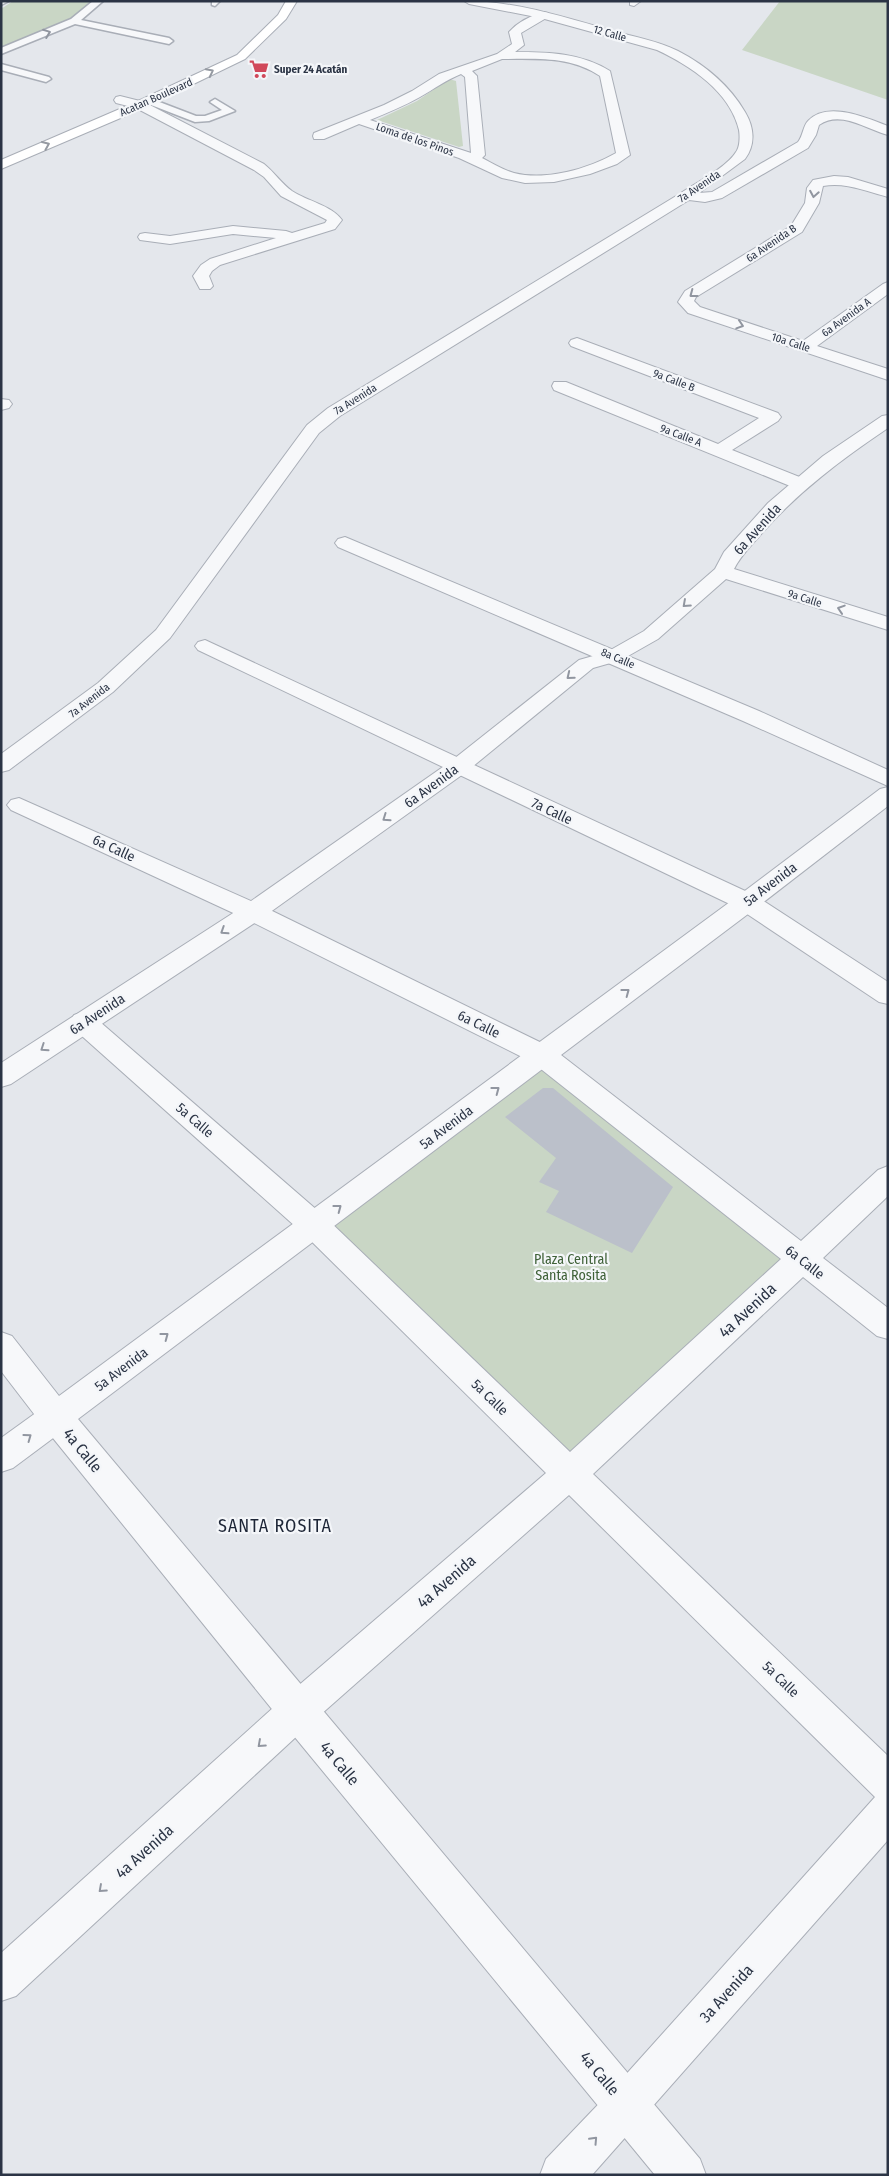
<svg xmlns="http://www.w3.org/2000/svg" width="889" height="2176" font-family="'Fira Sans Condensed',sans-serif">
<rect width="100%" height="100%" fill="#e4e7ec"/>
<!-- green -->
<g fill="#c9d6c5">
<path d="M13 1H95L64 24 1 49V9Z"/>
<path d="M780 1H888V100L742 50Z"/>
<path d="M449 79 456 81 463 146 459 147 377 120 417 101Z"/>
<path d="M542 1055 802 1259 569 1474 315 1226Z"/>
</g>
<!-- building -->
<path fill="#bbc0ca" d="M543 1088H553L673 1187 632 1253 546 1212 559 1191 539 1182 556 1158 505 1117Z"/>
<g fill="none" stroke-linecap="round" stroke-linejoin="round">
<defs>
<g id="service">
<path d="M1 1H9L1 5Z"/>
<path d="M93 1H103L81 20 169 38 173 41 169 44 75 24 1 54V48L71 19Z"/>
<path d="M212 1H220L215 6 212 5Z"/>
<path d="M1 64 49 77 51 79 46 82 1 70Z"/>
<path d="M149 98 196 116H205L222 110 210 102 215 99 235 111 209 121 195 122 146 103V99Z"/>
</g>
<g id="minor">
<path d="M630 1H641L634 6 630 5Z"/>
<path d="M544 12 548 13 550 15 548 17 521 33 524 45 515 52C549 52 581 53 610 71L630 155 617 164 590 174 554 182 525 183 502 178 459 158 359 124 324 139H314L313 136 314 133 384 105 412 91 439 74 497 54 512 44 509 32C518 22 532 15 544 12ZM502 59C537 59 570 56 600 76L616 153C588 169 546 181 514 173 503 170 492 163 482 158L485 155 477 76 472 71ZM461 74 465 77 471 153 370 120C387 113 404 106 420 97 434 89 446 80 461 74Z"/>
<path d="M120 96 144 102 264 164C274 172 282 184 292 191 307 201 331 205 342 220L335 229 220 265 212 271 209 276 213 286 210 289H200L193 276 201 265 210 259 276 238 233 234 170 244 140 240 138 237 140 234 145 233 170 236 233 226 286 231 292 233 325 223 327 220 281 196 264 177 254 170 136 108 116 103 114 100 116 97Z"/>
<path d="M834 176 848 177 888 189V197C865 191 846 182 823 186L819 203 802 232 696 297 694 301 700 307 803 341 883 284 888 282V294L817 346 888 369V380L688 313 678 302 685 291 791 226 805 203 807 188 813 180Z"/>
<path d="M577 338 778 413 781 417 778 421 732 450 807 480 810 484 807 488 801 489 795 488 554 390 552 386 554 382H566L718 444 759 418 571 346 569 343 571 340Z"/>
<path d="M1 399 9 400 12 404 9 408 1 410Z"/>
<path d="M345 537 759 711 888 770V786L743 721 338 547 335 543 338 539Z"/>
<path d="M205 640 756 896 888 982V1004L879 1002 738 908 198 650 195 646 198 642Z"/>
<path d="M19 798 262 906 552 1048 801 1241 878 1170 888 1166V1196L823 1258 888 1308V1339L877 1336 803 1277 593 1474 888 1756V1840L592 2175H540L546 2159 612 2090 875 1797 569 1495 310 1724 16 1996 1 2001V1953L284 1698 546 1473 305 1235 74 1029 70 1022 74 1015 83 1012 92 1015 325 1217 570 1452 781 1259 532 1062 244 918 11 810 7 805 11 800Z"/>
<path d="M56 1402 68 1407 72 1417 68 1427 13 1468 1 1472V1438L44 1407Z"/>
</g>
<g id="tertiary">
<path d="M464 1C515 1 564 17 613 31 635 37 658 41 678 51 705 65 730 86 745 112 754 127 756 144 745 159L699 193 712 192 798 142C803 136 803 126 808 121 827 100 867 118 888 126V135C865 129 841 110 819 125L816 135 808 148 722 198 705 202 689 200 340 416 319 433 170 638 113 692 9 770 1 772V754L98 683 156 630 307 425 328 408 681 193C696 183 727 167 736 152 740 147 740 136 739 130 730 92 691 66 657 50L541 18 469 4Z"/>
<path d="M888 415V428C842 459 799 491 762 533 752 545 741 555 734 569L888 617V630L726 579 658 639 621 660 593 668 466 772 262 918 11 1084 1 1087V1063L244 906 450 762 579 660 607 652 644 631 715 569 724 552 768 503 823 456 882 416Z"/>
<path d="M888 787V806L756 908 78 1419 700 2159 706 2175H655L284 1724 44 1427 1 1371V1332L12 1336 59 1396 738 896 880 789Z"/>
</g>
<path id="secondary" d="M286 1H297L286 19 245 59 144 108 1 169V160L136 102 237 55 278 15Z"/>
</defs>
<!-- service casing -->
<use href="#service" stroke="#a9aeb7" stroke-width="3"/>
<!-- minor casing -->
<use href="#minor" stroke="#a9aeb7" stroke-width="2"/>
<!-- tertiary casing -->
<use href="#tertiary" stroke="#a9aeb7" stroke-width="2"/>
<!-- secondary casing -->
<use href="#secondary" stroke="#a9aeb7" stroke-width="2"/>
<!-- service -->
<use href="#service" fill="#f7f8fa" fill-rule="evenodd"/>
<!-- minor -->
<use href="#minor" fill="#f7f8fa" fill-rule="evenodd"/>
<!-- tertiary -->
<use href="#tertiary" fill="#f7f8fa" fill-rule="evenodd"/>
<!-- secondary -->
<use href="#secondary" fill="#fff" fill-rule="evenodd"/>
</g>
<!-- one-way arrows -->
<defs><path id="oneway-chevron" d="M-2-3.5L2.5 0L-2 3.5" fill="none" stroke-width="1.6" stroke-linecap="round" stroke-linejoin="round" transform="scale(1.25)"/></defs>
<g stroke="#9196a0">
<use href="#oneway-chevron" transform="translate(47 33) rotate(-21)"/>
<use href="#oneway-chevron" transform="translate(814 194) rotate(100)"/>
<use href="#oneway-chevron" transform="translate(693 294) rotate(143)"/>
<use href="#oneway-chevron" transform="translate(740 325) rotate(18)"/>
<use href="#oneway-chevron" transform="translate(686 604) rotate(138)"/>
<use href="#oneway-chevron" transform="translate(841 609) rotate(-162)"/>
<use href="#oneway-chevron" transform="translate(570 676) rotate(141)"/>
<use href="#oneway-chevron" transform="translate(386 818) rotate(145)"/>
<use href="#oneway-chevron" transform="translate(224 931) rotate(147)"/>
<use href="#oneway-chevron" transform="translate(626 992) rotate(-37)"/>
<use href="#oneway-chevron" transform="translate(44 1048) rotate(146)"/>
<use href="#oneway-chevron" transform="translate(496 1090) rotate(-37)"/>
<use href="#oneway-chevron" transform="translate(338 1208) rotate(-37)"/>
<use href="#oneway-chevron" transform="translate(165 1336) rotate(-37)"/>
<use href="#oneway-chevron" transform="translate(28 1437) rotate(-36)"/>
<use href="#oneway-chevron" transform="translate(261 1744) rotate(138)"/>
<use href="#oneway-chevron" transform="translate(102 1889) rotate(138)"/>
<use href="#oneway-chevron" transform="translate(594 2140) rotate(-47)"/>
</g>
<g stroke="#959aa2">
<use href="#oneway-chevron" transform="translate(210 72) rotate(-27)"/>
<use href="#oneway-chevron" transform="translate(46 145) rotate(-23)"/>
</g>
<!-- icons -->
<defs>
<symbol id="supermarket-bare" viewBox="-9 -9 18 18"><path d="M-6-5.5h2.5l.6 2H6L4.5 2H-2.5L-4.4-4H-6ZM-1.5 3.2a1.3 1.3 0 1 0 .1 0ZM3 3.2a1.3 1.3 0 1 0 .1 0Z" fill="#d1495b" stroke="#f4f6f9" stroke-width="2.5" paint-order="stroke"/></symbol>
</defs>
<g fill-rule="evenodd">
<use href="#supermarket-bare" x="245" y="55" width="28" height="28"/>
</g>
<g text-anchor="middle" stroke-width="4.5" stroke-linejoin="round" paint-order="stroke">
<!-- far-street labels -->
<g font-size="11" fill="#2b3445" stroke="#f4f6f9">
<text transform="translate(610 33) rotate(16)" y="4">12 Calle</text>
<text transform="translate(156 97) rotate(-24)" y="4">Acatan Boulevard</text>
<text transform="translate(415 139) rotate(19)" y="4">Loma de los Pinos</text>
<text transform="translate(699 186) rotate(-34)" y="4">7a Avenida</text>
<text transform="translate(771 243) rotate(-34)" y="4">6a Avenida B</text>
<text transform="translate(846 317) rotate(-36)" y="4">6a Avenida A</text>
<text transform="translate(791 342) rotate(18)" y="4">10a Calle</text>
<text transform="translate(674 380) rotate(21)" y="4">9a Calle B</text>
<text transform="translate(355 399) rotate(-32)" y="4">7a Avenida</text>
<text transform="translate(681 435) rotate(21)" y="4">9a Calle A</text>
<text transform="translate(805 598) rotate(18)" y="4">9a Calle</text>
<text transform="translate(618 658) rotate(23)" y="4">8a Calle</text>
<text transform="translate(89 700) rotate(-38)" y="4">7a Avenida</text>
</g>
<!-- far-poi labels -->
<g font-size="11" font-weight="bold" fill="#2b3445" stroke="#f4f6f9" text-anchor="start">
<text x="274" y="73">Super 24 Acatán</text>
</g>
<!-- street labels -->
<g font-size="14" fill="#2b3445" stroke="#f4f6f9">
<text transform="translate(757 529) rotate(-48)" y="5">6a Avenida</text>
<text transform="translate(431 786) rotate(-36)" y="5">6a Avenida</text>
<text transform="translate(552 811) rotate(25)" y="5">7a Calle</text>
<text transform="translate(114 848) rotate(25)" y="5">6a Calle</text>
<text transform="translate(770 884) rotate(-37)" y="5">5a Avenida</text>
<text transform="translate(97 1014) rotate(-33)" y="5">6a Avenida</text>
<text transform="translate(479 1024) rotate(26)" y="5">6a Calle</text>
<text transform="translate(195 1120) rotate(41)" y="5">5a Calle</text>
<text transform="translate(446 1127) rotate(-37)" y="5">5a Avenida</text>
<text transform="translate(805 1262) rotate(38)" y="5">6a Calle</text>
<text transform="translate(121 1369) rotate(-37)" y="5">5a Avenida</text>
<text transform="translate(490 1397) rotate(44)" y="5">5a Calle</text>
<text transform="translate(781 1679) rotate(44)" y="5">5a Calle</text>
</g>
<!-- park labels -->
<g font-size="14" fill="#3f6138" stroke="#f4f6f9">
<text x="571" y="1264">Plaza Central<tspan x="571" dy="16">Santa Rosita</tspan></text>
</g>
<!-- near-street labels -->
<g font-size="16" fill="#2b3445" stroke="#f4f6f9">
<text transform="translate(747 1310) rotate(-43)" y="6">4a Avenida</text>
<text transform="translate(83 1450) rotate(51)" y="6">4a Calle</text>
<text transform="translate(446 1581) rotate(-41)" y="6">4a Avenida</text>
<text transform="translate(340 1763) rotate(50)" y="6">4a Calle</text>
<text transform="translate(144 1851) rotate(-42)" y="6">4a Avenida</text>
<text transform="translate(726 1993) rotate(-48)" y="6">3a Avenida</text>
<text transform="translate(600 2073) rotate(50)" y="6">4a Calle</text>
</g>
<!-- near-neighbourhood labels -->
<g font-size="18" letter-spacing="1" fill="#1d2536" stroke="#f4f6f9">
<text x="275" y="1532">SANTA ROSITA</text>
</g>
</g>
<!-- border -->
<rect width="889" height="2176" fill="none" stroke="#2b3445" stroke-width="5"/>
</svg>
